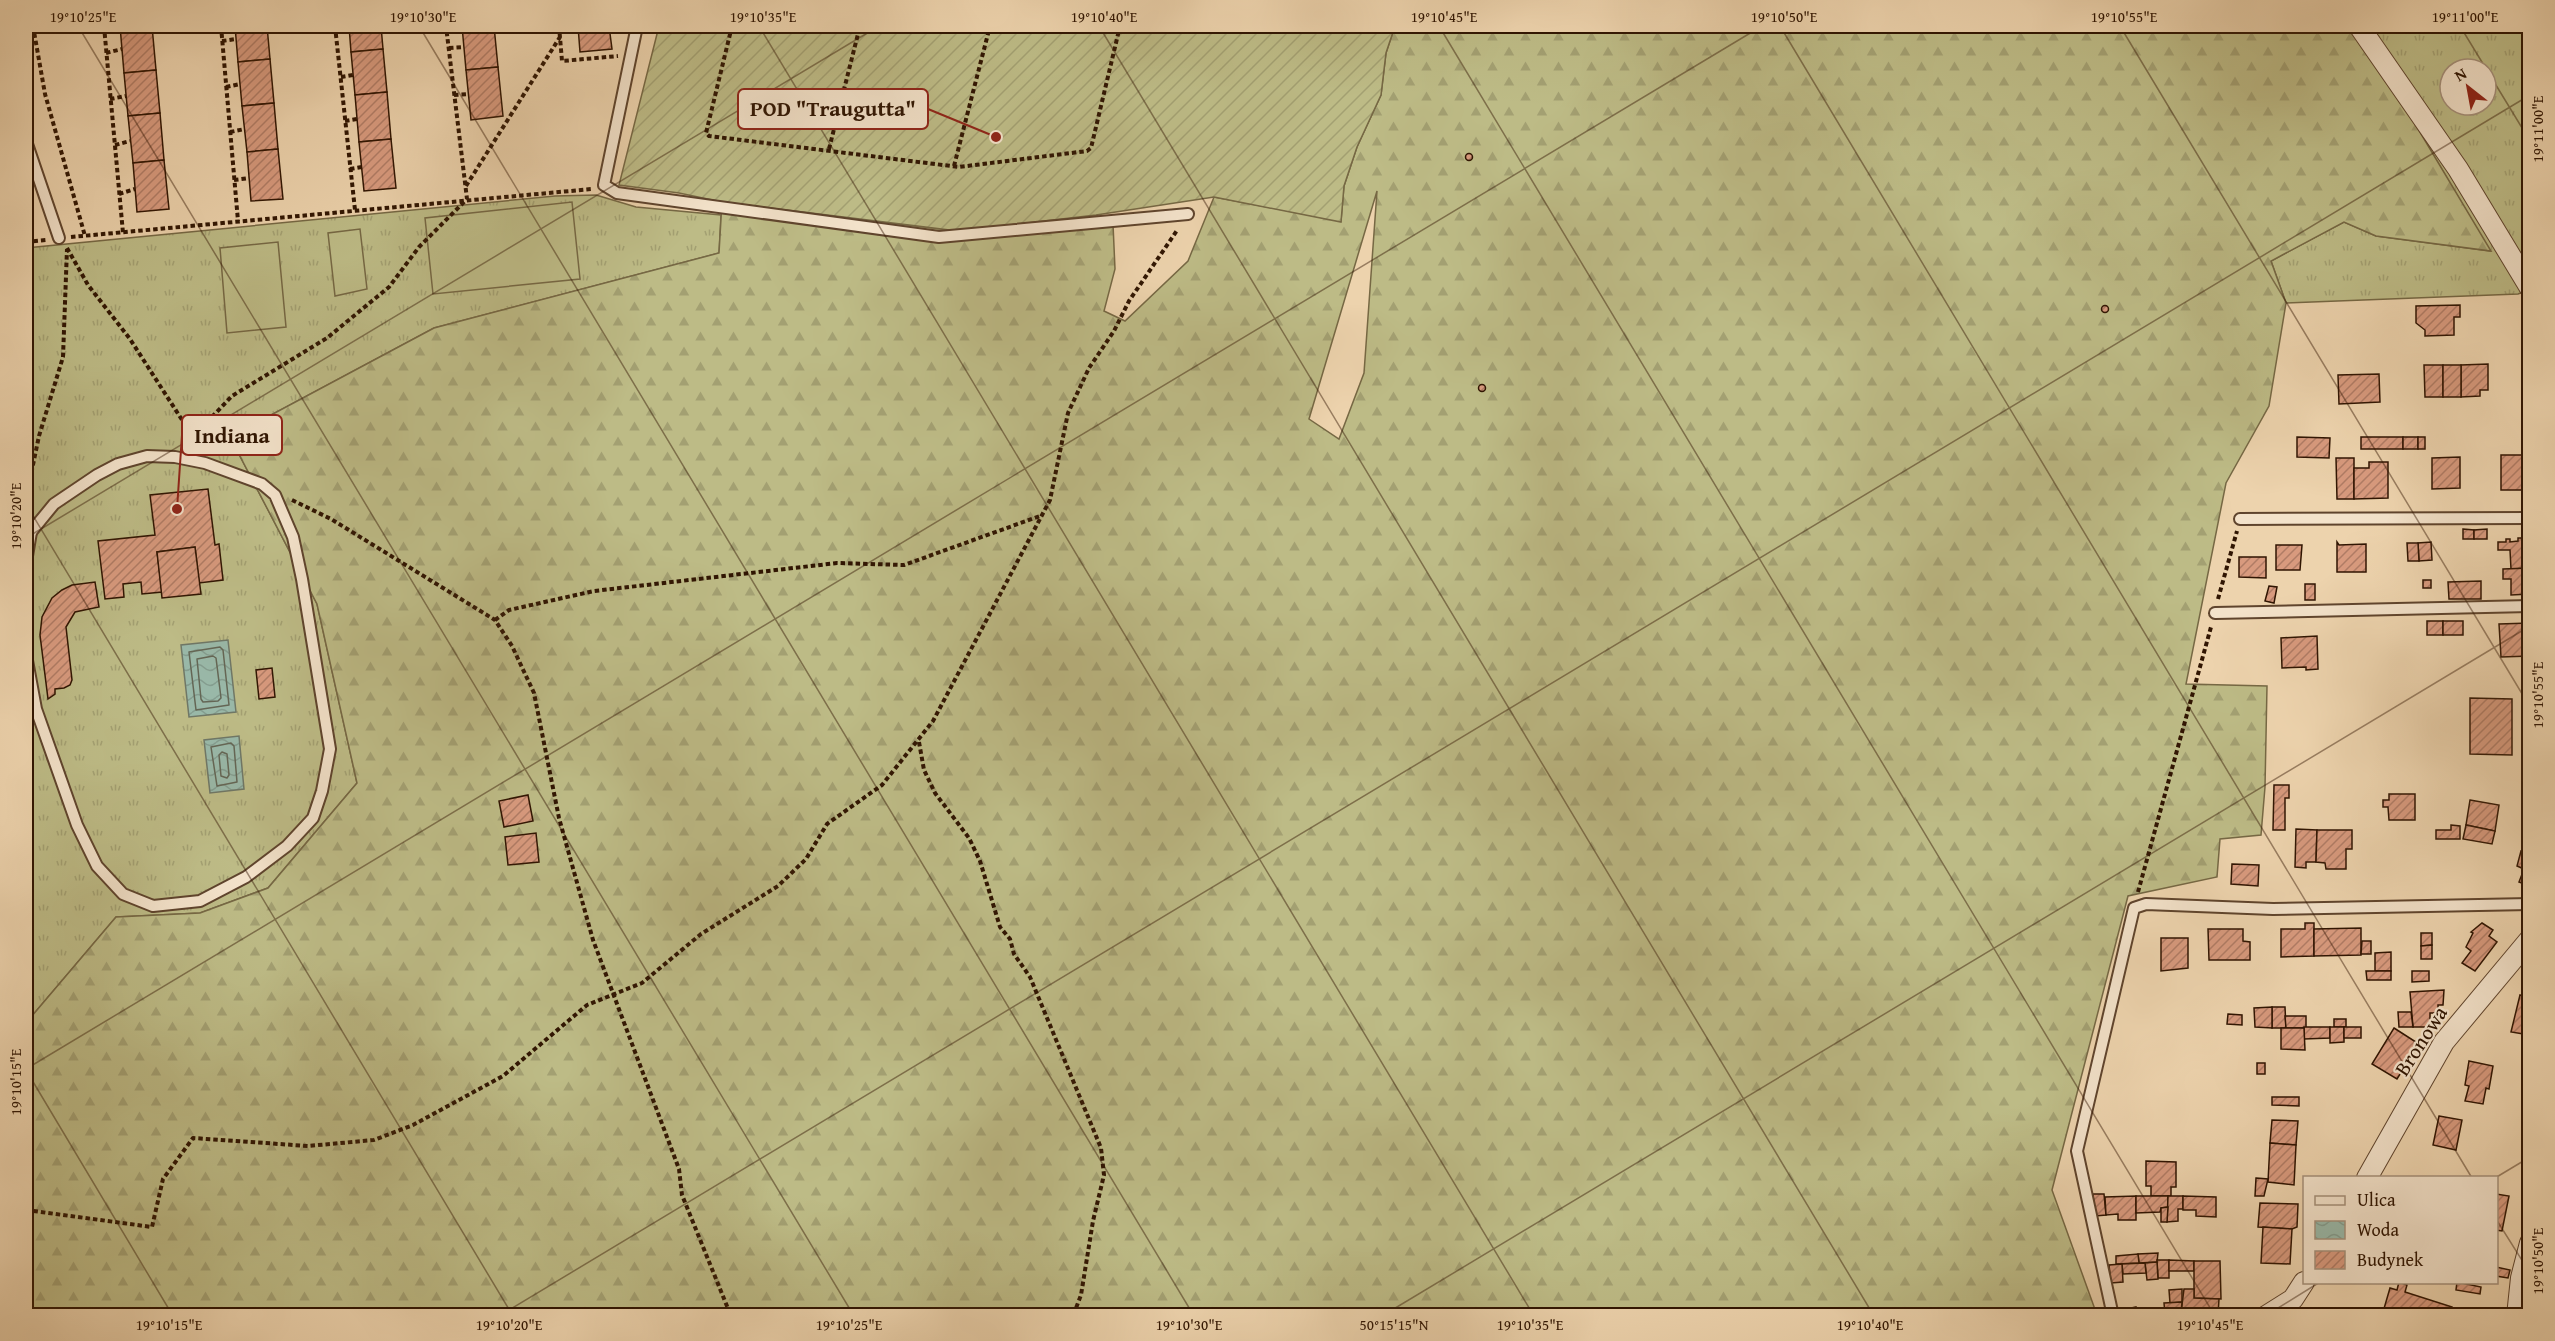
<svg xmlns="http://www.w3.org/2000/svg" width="2555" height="1341" font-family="'Gentium Book Plus',serif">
<defs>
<pattern id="grass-tufts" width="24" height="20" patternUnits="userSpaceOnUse" patternTransform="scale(1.5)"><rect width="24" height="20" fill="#bdbb86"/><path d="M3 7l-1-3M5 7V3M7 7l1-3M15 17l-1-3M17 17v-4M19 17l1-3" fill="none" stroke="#a3a072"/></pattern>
<pattern id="forest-firs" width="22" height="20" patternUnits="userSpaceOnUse" patternTransform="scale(1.5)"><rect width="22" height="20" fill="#bdbb86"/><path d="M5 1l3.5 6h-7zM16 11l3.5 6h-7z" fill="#a3a072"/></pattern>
<pattern id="garden-furrows" width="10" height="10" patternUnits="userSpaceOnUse" patternTransform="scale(1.5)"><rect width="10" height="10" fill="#bdbb86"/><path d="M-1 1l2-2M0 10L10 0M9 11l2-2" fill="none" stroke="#a3a072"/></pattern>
<pattern id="water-waves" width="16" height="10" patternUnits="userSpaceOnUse" patternTransform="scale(1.5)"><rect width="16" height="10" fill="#99b8a8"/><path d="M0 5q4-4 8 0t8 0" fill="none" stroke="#849d8f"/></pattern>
<pattern id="building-hatch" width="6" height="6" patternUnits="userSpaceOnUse" patternTransform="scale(1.5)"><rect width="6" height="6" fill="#d89a7e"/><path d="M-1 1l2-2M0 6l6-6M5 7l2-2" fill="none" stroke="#b07c65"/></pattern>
</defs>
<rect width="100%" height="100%" fill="#edd3ad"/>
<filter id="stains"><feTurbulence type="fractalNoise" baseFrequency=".00333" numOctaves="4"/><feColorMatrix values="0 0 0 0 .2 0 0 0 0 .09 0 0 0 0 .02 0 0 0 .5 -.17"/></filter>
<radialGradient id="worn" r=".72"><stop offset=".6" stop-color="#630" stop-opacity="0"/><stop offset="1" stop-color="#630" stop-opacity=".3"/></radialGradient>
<!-- grass -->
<g fill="url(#grass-tufts)" stroke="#766844" stroke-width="1.5" fill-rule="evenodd">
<path d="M2372 26H2529V290L2518 294 2286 303 2271 261 2344 222 2376 236 2490 251 2399 97ZM2450 69H2486V105H2450Z"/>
<path d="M596 195 636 207 721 215 719 253 434 328 230 437 317 604 357 783 268 888 200 913 116 917 26 1023V248L555 196Z"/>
</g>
<!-- forest -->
<path fill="url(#forest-firs)" stroke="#766844" stroke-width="1.5" fill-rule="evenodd" d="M1395 26H2351L2399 97 2491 251 2376 236 2344 222 2271 261 2286 303 2269 406 2226 483 2186 684 2267 686 2265 787 2261 835 2220 839 2217 877 2128 896 2052 1190 2097 1315 26 1316V1023L116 917 200 913 268 888 357 783 317 604 230 437 434 328 719 253 722 202 958 231 1096 215 1113 224 1115 269 1104 311 1125 321 1188 261 1214 197 1341 221 1344 186 1357 147 1381 95 1386 53ZM1377 191 1364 373 1339 439 1309 419Z"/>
<!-- garden -->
<path fill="url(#garden-furrows)" stroke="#766844" stroke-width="1.5" d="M659 26H1395L1386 53 1381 95 1357 147 1344 186 1341 222 1214 197 1096 215 958 231 722 202 679 193 619 185Z"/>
<!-- pitch -->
<g fill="#bdbb86" stroke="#766844" stroke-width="1.5">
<path d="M572 202 580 279 433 294 425 218Z"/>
<path d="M360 229 367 289 335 296 328 233Z"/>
<path d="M278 242 286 327 227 333 220 248Z"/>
</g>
<!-- water -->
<g fill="url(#water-waves)" stroke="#6f7766" stroke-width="1.5">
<path d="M228 640 236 712 189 717 181 645Z"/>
<path d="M239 736 244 789 210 793 204 740Z"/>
</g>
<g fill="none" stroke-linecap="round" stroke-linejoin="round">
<!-- shore -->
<g stroke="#646655" stroke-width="1.5">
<path d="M220 647 223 650 229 705 196 710 189 652Z"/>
<path d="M213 656 216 658 221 698 218 701 203 702 201 699 197 659Z"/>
<path d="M231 743 234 746 237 782 217 786 211 747Z"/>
<path d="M222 752 227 754 229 775 227 778 221 776 219 755Z"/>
</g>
</g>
<!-- building -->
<g fill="url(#building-hatch)" stroke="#301502" stroke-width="1.5">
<path d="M120 26H152L156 70 124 73Z"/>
<path d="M235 26H267L270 59 238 62Z"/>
<path d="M349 26H381L383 49 351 52Z"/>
<path d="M462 26H494L498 67 466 70Z"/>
<path d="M578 26H609L612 49 580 52Z"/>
<path d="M383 49 387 92 355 95 351 52Z"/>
<path d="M270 59 274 103 242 106 238 62Z"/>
<path d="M498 67 503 116 471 120 466 70Z"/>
<path d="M156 70 160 113 128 116 124 73Z"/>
<path d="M387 92 391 139 359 142 355 95Z"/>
<path d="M274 103 278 149 247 152 242 106Z"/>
<path d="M160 113 164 160 133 163 128 116Z"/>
<path d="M391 139 396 188 364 191 359 142Z"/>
<path d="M278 149 283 199 251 201 247 152Z"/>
<circle cx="1469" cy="157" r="3.5"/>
<path d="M164 160 169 209 137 212 133 163Z"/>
<path d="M2460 305V317H2454V335L2425 336V330L2416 323V306Z"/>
<circle cx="2105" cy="309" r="3.5"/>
<path d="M2488 364V390H2480V396L2461 397V365Z"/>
<path d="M2424 365H2443V397H2425Z"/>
<rect x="2443" y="365" width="18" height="32"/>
<path d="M2379 374 2380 402 2339 404 2338 375Z"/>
<circle cx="1482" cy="388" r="3.5"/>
<path d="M2297 437 2330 438 2329 458 2297 457Z"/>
<rect x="2361" y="437" width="42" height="12"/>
<rect x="2403" y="437" width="15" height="12"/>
<rect x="2418" y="437" width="7" height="12"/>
<path d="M2501 455H2527L2528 490H2501Z"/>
<path d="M2460 457V488L2432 489V458Z"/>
<path d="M2336 458H2354V499H2337Z"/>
<path d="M2369 462H2388V498L2354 499V468H2369Z"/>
<path d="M208 489 215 545 219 544 223 580 199 583 195 547 157 552 162 592 142 594 141 582 123 584 124 597 105 599 98 541 155 535 150 495Z"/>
<path d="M2463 529 2474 530V539H2463Z"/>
<path d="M2487 529V539H2474V530Z"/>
<path d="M2518 538H2526V541H2530V568L2511 569 2510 550H2498V542H2506V539H2510V542L2518 541Z"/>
<path d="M2337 542 2339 545 2366 544V572H2337Z"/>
<path d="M2431 542 2432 560 2419 561 2418 543Z"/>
<path d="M2407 543H2418L2419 561H2408Z"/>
<path d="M2276 545H2302L2300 570H2276Z"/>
<path d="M195 547 201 594 162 598 157 552Z"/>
<path d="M2239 557H2266V578L2239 577Z"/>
<path d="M2530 568V594L2511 595V579H2503V569Z"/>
<rect x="2423" y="580" width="8" height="8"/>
<path d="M2481 581V599H2449L2448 582Z"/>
<path d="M95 582 99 607 75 612 66 627 72 680 70 685 64 688 55 689V694L48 699 40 635 42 617 52 598 62 590 72 585Z"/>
<rect x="2305" y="584" width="10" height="16"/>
<path d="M2269 586 2277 587 2274 603 2265 601Z"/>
<rect x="2427" y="621" width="16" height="14"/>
<rect x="2443" y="621" width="20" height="14"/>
<path d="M2530 623V656L2501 657 2499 624Z"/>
<path d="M2317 636 2318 669 2306 670V667L2282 668 2281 638Z"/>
<path d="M272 668 275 697 259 699 256 670Z"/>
<path d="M2470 698 2512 699V755L2470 754Z"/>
<path d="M2274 785H2289V798H2285V830H2273Z"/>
<path d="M2389 794H2415V820H2389L2388 807H2383V800H2389Z"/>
<path d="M528 795 533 821 504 827 499 801Z"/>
<path d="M2470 800 2499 805 2495 831 2466 825Z"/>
<path d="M2451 825 2460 826V839H2436V830H2451Z"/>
<path d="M2466 825 2495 831 2492 844 2463 839Z"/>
<path d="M2296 829 2317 830 2316 862H2306V868L2295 867Z"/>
<path d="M2317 830H2352V849H2346V869H2326L2325 863 2316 862Z"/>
<path d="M536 833 539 862 508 865 505 837Z"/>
<path d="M2521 851 2530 854V886L2519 882 2524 869 2517 866Z"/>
<path d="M2232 864 2259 865 2258 886 2231 884Z"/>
<path d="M2305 923H2314V956L2281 957V929H2305Z"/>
<path d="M2482 923 2493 930 2489 936 2497 942 2475 971 2462 963 2471 951 2466 947 2473 933 2471 932Z"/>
<path d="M2361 928V955L2314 956V929Z"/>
<path d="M2208 929H2243V941L2250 942V960H2209Z"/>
<path d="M2421 933H2432V945L2421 946Z"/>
<path d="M2161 938H2188V968L2161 971Z"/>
<path d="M2362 941H2371V954H2361Z"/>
<path d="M2432 945V959H2421V946Z"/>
<path d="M2391 952V971H2375V953Z"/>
<path d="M2366 971H2391V980H2367Z"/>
<path d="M2412 971H2429V981L2412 982Z"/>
<path d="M2444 990 2443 1005H2438V1013H2430V1027H2413L2410 992Z"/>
<path d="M2520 995 2530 997V1035L2511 1032Z"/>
<path d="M2272 1007H2285L2286 1028H2272Z"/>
<path d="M2272 1007V1028L2255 1027 2254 1008Z"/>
<path d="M2398 1012H2411L2413 1027H2399Z"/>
<path d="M2228 1014 2242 1015V1025L2227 1024Z"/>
<path d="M2285 1016H2306V1028H2286Z"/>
<rect x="2334" y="1019" width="12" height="8"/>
<path d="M2304 1027H2330V1038L2304 1039Z"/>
<path d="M2330 1027H2344V1042L2330 1043Z"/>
<rect x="2344" y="1027" width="17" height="11"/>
<path d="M2281 1028H2304L2305 1050 2281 1049Z"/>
<path d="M2394 1028 2419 1044 2397 1079 2372 1064Z"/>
<path d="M2469 1061 2493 1066 2489 1089 2486 1088 2483 1104 2465 1101 2469 1086 2465 1085Z"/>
<rect x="2257" y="1063" width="8" height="11"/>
<path d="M2272 1097H2299V1106L2272 1105Z"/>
<path d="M2439 1116 2462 1120 2456 1150 2433 1145Z"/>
<path d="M2272 1120 2298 1121 2296 1145 2270 1143Z"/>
<path d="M2270 1143 2296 1145 2294 1185 2268 1182Z"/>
<path d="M2146 1161 2176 1162V1187H2171V1196H2151V1186H2146Z"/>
<path d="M2256 1178 2268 1179 2264 1196H2255Z"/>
<path d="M2093 1194H2104L2106 1215 2095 1216Z"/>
<path d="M2496 1194 2509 1196 2502 1231 2496 1230Z"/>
<path d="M2136 1196V1220H2118V1214L2106 1215 2105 1197Z"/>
<path d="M2136 1196H2168V1207L2161 1208 2160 1212 2136 1213Z"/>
<path d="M2168 1196H2183V1209H2178V1221L2167 1222Z"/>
<path d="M2183 1196 2216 1197V1217L2196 1216V1210H2183Z"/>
<path d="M2260 1203 2298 1204 2297 1227 2292 1229 2258 1227Z"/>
<path d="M2168 1207 2167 1222H2161V1208Z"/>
<path d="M2263 1227 2292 1229 2290 1264 2261 1263Z"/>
<path d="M2158 1253 2157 1262 2139 1263 2138 1254Z"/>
<path d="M2138 1254 2139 1263 2116 1264V1256Z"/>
<path d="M2157 1260H2169V1278H2158Z"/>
<path d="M2169 1260 2194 1261V1271H2169Z"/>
<path d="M2194 1261H2220L2221 1299 2194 1298Z"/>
<path d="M2157 1262 2158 1279 2147 1280 2145 1263Z"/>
<path d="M2145 1263 2146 1273 2123 1274 2122 1264Z"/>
<path d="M2122 1264 2123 1282 2111 1283 2109 1265Z"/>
<path d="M2496 1267 2510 1270 2508 1278 2496 1276Z"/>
<path d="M2399 1282 2407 1285 2405 1292 2452 1307 2449 1316H2393L2383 1312 2390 1288 2397 1290Z"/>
<path d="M2457 1282 2481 1287 2480 1294 2456 1290Z"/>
<path d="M2182 1289V1302L2170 1303 2169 1290Z"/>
<path d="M2184 1289H2194V1298L2219 1299 2218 1315 2181 1313Z"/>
<path d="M2182 1302 2181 1313 2165 1314 2164 1303Z"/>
<path d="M2136 1307 2138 1316H2123L2122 1310Z"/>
<path d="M2165 1312 2169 1316H2152V1313Z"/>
</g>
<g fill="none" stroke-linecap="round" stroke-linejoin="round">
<defs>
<g id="lane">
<path d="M637 26 604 185 617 193 939 237 1188 214"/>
<path d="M26 141 59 238"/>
<path d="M2240 519 2530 518"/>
<path d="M26 531 31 532 54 504 97 475 118 464 147 456 175 457 205 463 262 484 275 495 293 537 302 579 330 749 322 791 313 818 287 846 246 877 200 901 153 906 123 894 97 866 77 825 36 709 26 655"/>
<path d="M26 562 31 532"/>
<path d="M2215 613 2530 606"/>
<path d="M2113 1316 2077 1151 2134 908 2146 904 2273 909 2530 904"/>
</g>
<g id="street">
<path d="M2359 26 2458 169 2530 288"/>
<path d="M2367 1178 2444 1042 2530 939"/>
<path d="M2266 1316 2293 1299 2304 1282"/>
<path d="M2517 1316 2521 1278 2530 1243"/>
</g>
</defs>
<!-- lane casing -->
<use href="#lane" stroke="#5f442d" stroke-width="14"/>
<!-- street casing -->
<use href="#street" stroke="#5f442d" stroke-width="22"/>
<!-- path -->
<g stroke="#301502" stroke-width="4" stroke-dasharray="4.5 3" stroke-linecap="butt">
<path d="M33 26 45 94 85 236"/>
<path d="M104 26 123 233"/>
<path d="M221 26 238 221"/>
<path d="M335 26 355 210"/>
<path d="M559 26 562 61 618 56"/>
<path d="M732 26 706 133 709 136 959 167 1087 151 1091 148 1120 26"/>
<path d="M335 29 349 27"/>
<path d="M559 32 578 28"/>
<path d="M222 41 236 39"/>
<path d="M449 48 464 47"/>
<path d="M106 53 122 49"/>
<path d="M341 77 353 75"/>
<path d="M226 87 240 84"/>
<path d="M454 95 469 94"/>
<path d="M110 99 126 96"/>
<path d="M345 121 357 119"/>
<path d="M230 132 245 129"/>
<path d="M115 145 130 141"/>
<path d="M829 149 860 26"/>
<path d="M954 166 990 26"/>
<path d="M350 169 362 167"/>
<path d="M234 180 249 178"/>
<path d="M466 186 560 37"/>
<path d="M119 194 135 189"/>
<path d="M71 237 592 189"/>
<path d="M26 242 46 240"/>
<path d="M67 248 88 285 130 339 193 437"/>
<path d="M186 444 232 396 327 338 389 287 419 247 467 199 446 26"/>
<path d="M292 500 331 519 495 620 512 646 534 693 559 818 593 940 679 1169 682 1195 731 1316"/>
<path d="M30 510 29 484 39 436 63 357 67 249"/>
<path d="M2218 599 2237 531"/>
<path d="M495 620 509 610 594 591 837 563 904 565 1040 516"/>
<path d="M919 742 924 770 935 793 969 838 980 861 1000 927 1010 939 1014 954 1030 977 1101 1148 1104 1175 1093 1221 1081 1295 1073 1316"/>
<path d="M2138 892 2211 627"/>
<path d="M26 1210 152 1227 163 1179 193 1138 308 1146 374 1140 413 1125 503 1076 587 1005 642 983 701 934 778 886 806 859 827 824 882 785 933 721 1050 500 1068 413 1089 368 1114 331 1129 301 1178 229"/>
</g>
<!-- lane -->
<use href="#lane" stroke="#f3e2ca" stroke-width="10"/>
<!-- street -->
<use href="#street" stroke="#f3e2ca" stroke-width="20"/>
</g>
<!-- ticks -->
<path fill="none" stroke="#301502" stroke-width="1.5" stroke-opacity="0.45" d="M78 26 854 1316M419 26 1194 1316M759 26 1534 1316M1099 26 1874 1316M1439 26 2215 1316M1780 26 2472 1178M2120 26 2530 707M2460 26 2530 141M26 504 513 1316M26 538 879 26M26 1069 1762 26M26 1070 173 1316M2495 1178 2530 1157M2496 1219 2530 1273M499 1316 2530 95M1382 1316 2530 626M2265 1316 2320 1282"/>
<g text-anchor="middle" stroke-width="4.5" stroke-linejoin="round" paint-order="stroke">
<!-- street labels -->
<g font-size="21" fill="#301502" stroke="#f3e2ca">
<text transform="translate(2421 1041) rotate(-57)" y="7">Bronowa</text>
</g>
</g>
<!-- callouts -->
<path fill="none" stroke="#8f2418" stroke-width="2" d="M996 137L928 109M177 509L182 435"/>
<g fill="#8f2418" stroke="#f3e2ca" stroke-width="2">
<circle cx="996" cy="137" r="6"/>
<circle cx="177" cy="509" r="6"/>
</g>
<g fill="#f3e2ca" stroke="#8f2418" stroke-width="2">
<rect x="738" y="89" width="190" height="40" rx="6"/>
<rect x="182" y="415" width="100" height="40" rx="6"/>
</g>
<g font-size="22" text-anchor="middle" font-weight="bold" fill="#301502">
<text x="833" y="116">POD "Traugutta"</text>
<text x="232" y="443">Indiana</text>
</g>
<!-- margin -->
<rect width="2555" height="1341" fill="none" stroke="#edd3ad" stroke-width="66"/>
<!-- legend -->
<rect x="2303" y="1176" width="195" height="108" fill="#f3e2ca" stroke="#a5907a" stroke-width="1.5"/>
<rect x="2315" y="1196" width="30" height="9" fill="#f3e2ca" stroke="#a5907a" stroke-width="1.5"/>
<text x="2357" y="1206" font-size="18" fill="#301502">Ulica</text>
<rect x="2315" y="1221" width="30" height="18" fill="url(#water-waves)" stroke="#a5907a" stroke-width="1.5"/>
<text x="2357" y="1236" font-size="18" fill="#301502">Woda</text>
<rect x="2315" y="1251" width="30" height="18" fill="url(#building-hatch)" stroke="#a5907a" stroke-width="1.5"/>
<text x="2357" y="1266" font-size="18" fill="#301502">Budynek</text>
<!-- north arrow -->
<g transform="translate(2468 87) rotate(329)"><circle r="28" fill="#f3e2ca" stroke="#a5907a" stroke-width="1.5"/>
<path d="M0-4.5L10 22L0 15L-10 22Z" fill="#8f2418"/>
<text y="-9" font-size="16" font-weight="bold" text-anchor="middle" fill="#301502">N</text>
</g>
<rect x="33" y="33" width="2489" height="1275" fill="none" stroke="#301502" stroke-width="2"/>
<g font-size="15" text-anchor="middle" fill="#301502">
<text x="83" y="22">19°10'25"E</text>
<text x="423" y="22">19°10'30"E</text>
<text x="763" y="22">19°10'35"E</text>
<text x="1104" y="22">19°10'40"E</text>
<text x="1444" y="22">19°10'45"E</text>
<text x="1784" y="22">19°10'50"E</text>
<text x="2124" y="22">19°10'55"E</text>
<text x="2465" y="22">19°11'00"E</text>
<text transform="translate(2538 129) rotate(-90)" y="5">19°11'00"E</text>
<text transform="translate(16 516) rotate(-90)" y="5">19°10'20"E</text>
<text transform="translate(2538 695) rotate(-90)" y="5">19°10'55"E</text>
<text transform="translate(16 1082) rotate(-90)" y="5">19°10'15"E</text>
<text transform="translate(2538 1261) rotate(-90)" y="5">19°10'50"E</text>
<text x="169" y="1330">19°10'15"E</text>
<text x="509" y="1330">19°10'20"E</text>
<text x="849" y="1330">19°10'25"E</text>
<text x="1189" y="1330">19°10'30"E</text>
<text x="1394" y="1330">50°15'15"N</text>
<text x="1530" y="1330">19°10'35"E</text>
<text x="1870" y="1330">19°10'40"E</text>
<text x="2210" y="1330">19°10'45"E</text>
</g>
<rect width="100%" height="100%" filter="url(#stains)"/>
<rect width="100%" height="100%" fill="url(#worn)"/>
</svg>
